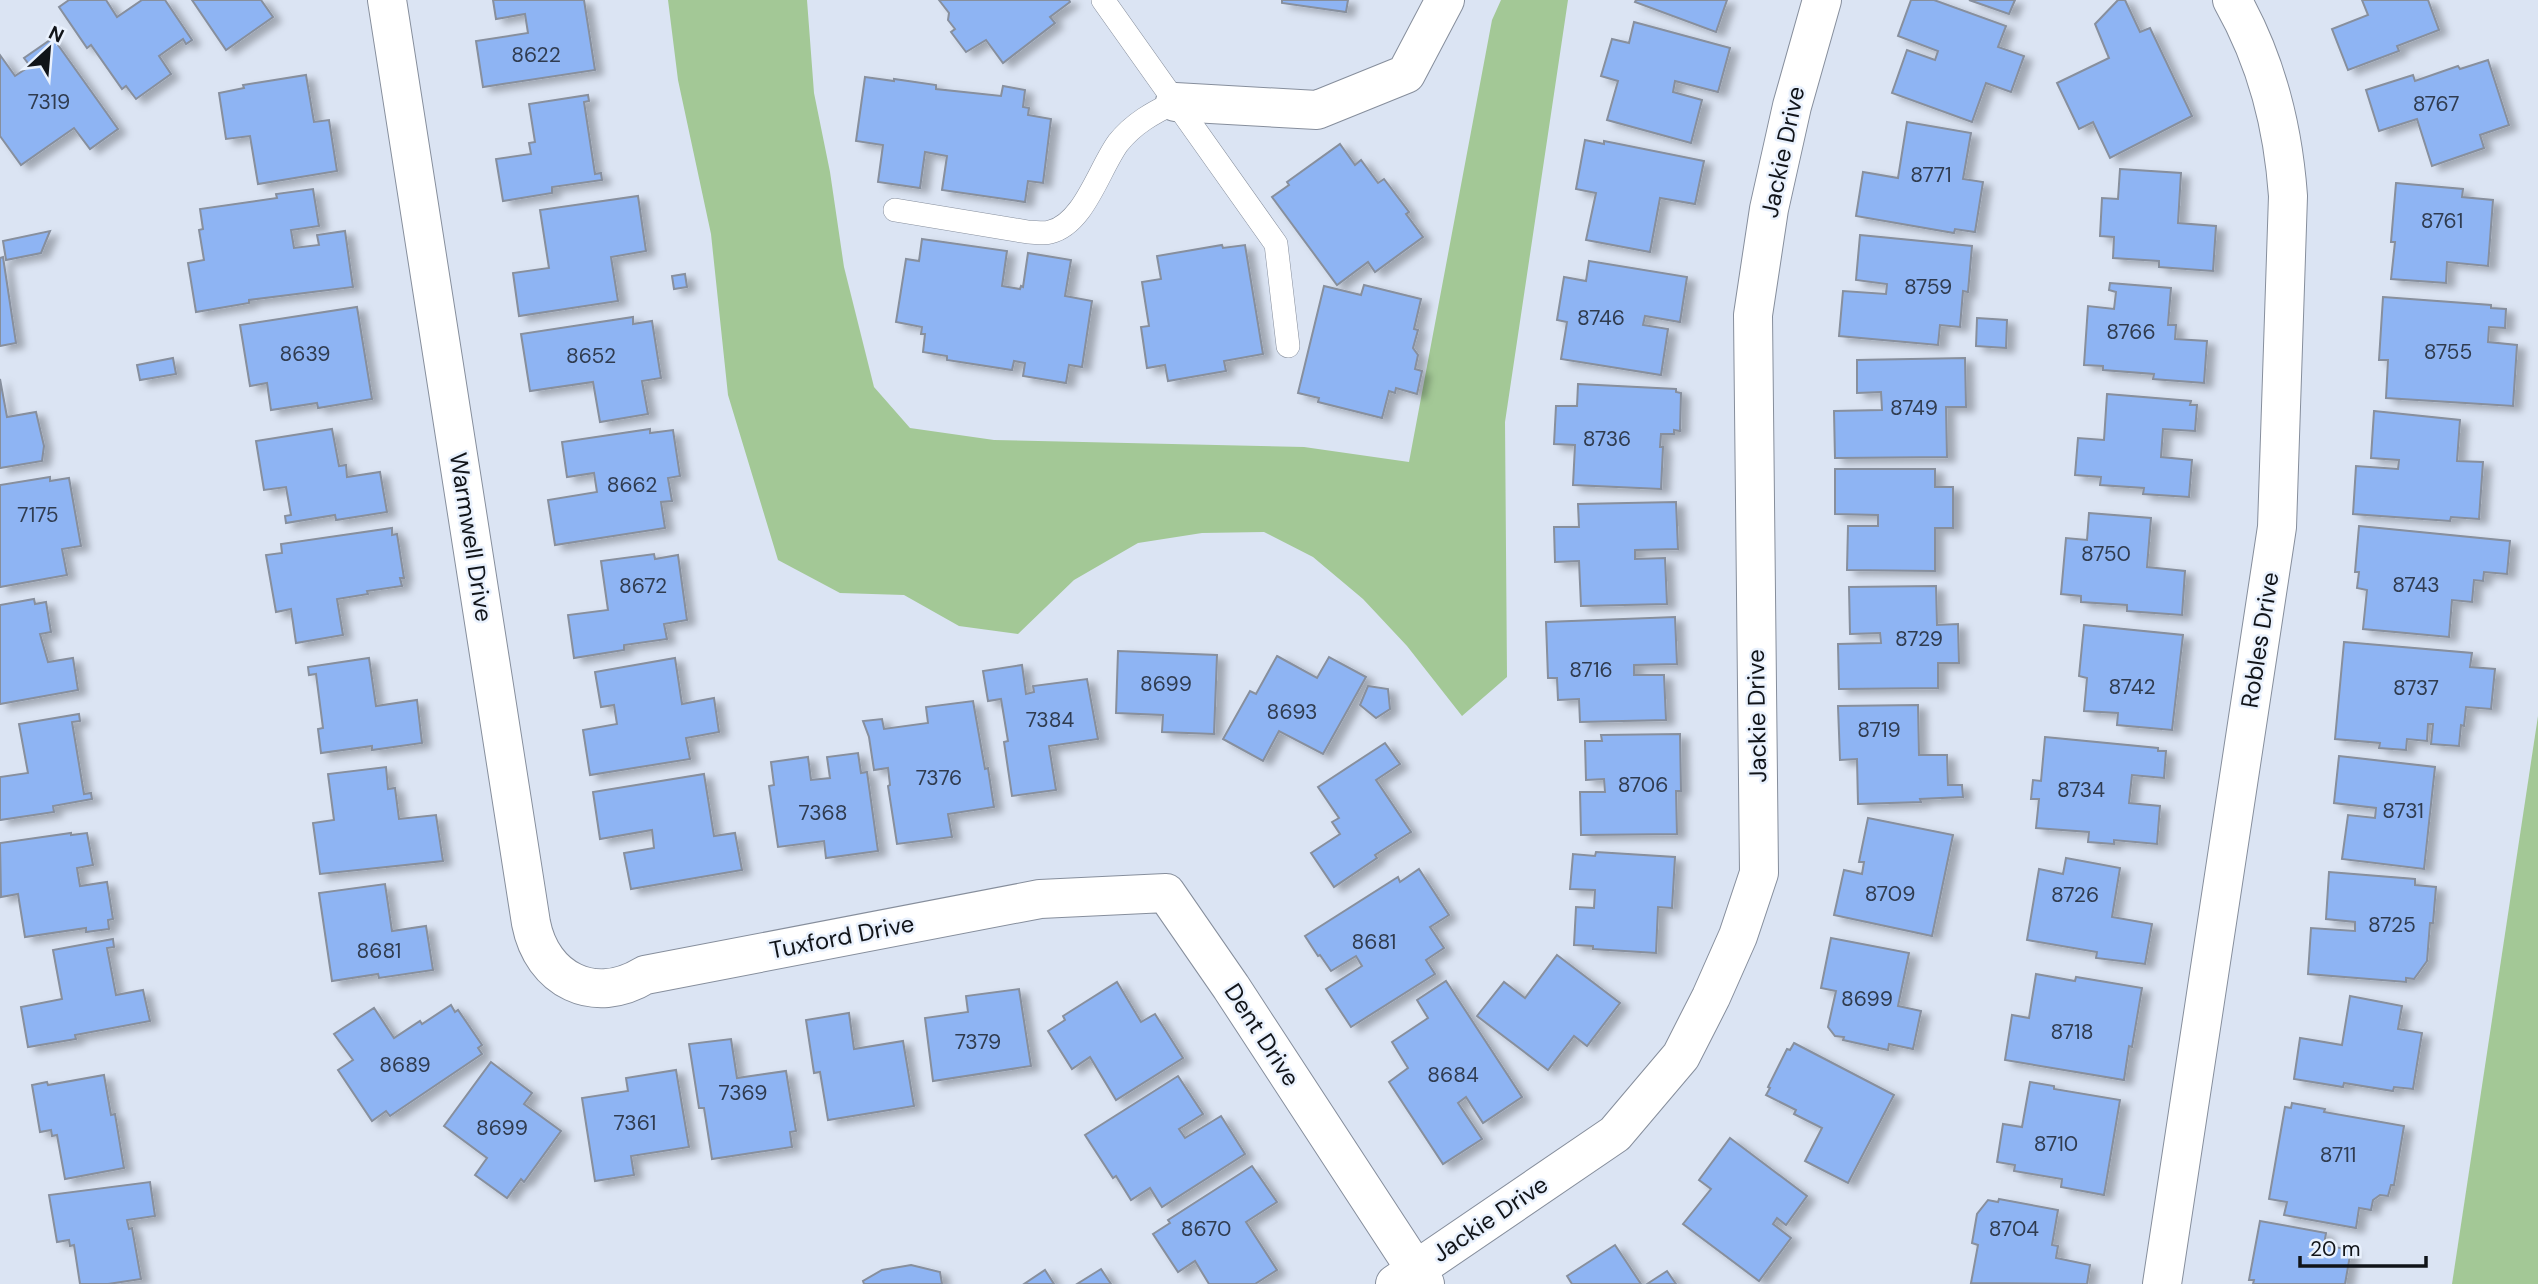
<svg xmlns="http://www.w3.org/2000/svg" width="2538" height="1284" font-family="'DM Sans',sans-serif">
<defs>
<filter id="shadow"><feDropShadow dx="8" dy="4.5" stdDeviation="3.5" flood-color="#0004"/></filter>
</defs>
<rect width="100%" height="100%" fill="#dbe4f3"/>
<!-- green -->
<g fill="#a3c896">
<path d="M668 0H807L814 93 830 172 844 267 874 387 910 428 994 440 1304 447 1409 462 1492 20 1501 0H1568L1505 422 1507 677 1462 716 1407 646 1363 599 1313 557 1264 532 1202 533 1138 543 1074 580 1018 634 959 626 904 595 840 593 778 560 728 395 711 234 678 80Z"/>
<path d="M2538 716V1284H2452Z"/>
</g>
<!-- building -->
<g fill="#8eb4f3" stroke="#878f9d" stroke-width="2" filter="url(#shadow)">
<path d="M69 0H106L117 17 142 0H165L192 40 186 44 183 39 159 56 171 74 136 99 126 86 122 89 91 45 87 48 59 7Z"/>
<path d="M192 0H261L273 17 226 50Z"/>
<path d="M493 0H584L595 70 483 87 476 41 528 33 525 14 496 19Z"/>
<path d="M939 0H1069L1070 2 1050 17 1055 23 1003 63 986 40 966 52 951 32 955 29 948 20 949 13Z"/>
<path d="M1282 0H1348L1346 12 1282 3Z"/>
<path d="M1636 0H1727L1716 32 1635 2Z"/>
<path d="M1911 0H1934L2006 26 1998 47 2024 56 2011 92 1986 83 1972 122 1892 93 1907 50 1935 60 1938 51 1898 36Z"/>
<path d="M1969 0H2015L2009 14Z"/>
<path d="M2118 0H2125L2140 32 2150 28 2192 116 2110 158 2093 122 2079 129 2057 83 2109 58 2095 24Z"/>
<path d="M2362 0H2428L2439 30 2397 46 2399 51 2348 70 2332 29 2368 15Z"/>
<path d="M1634 22 1730 48 1718 92 1675 81 1673 92 1702 100 1691 143 1607 120 1618 81 1601 76 1612 39 1629 43Z"/>
<path d="M53 38 118 129 90 149 74 128 21 165 0 136V55L15 76 30 66 24 58Z"/>
<path d="M2488 60 2509 125 2480 135 2484 148 2432 166 2417 119 2379 131 2366 90 2413 75 2415 81 2458 66 2460 69Z"/>
<path d="M306 75 314 122 329 120 337 171 258 184 250 136 226 139 219 93 244 88 243 85Z"/>
<path d="M865 77 894 81V79L936 85V89L1001 96 1003 86 1025 90 1023 107 1029 108 1028 115 1051 119 1043 183 1028 181 1025 202 942 190 947 156 925 152 920 188 878 182 883 145 856 141Z"/>
<path d="M588 95 589 101 584 102 595 174 601 173 602 180 552 187V193L503 201 496 159 531 154 529 143 535 142 529 104Z"/>
<path d="M1907 122 1971 133 1963 179 1983 182 1975 232 1955 229 1954 233 1856 216 1863 172 1898 178Z"/>
<path d="M1585 140 1604 144V141L1704 161 1695 204 1660 198 1650 252 1586 240 1596 193 1576 189Z"/>
<path d="M1340 144 1355 165 1361 160 1378 183 1384 179 1409 212 1406 214 1423 237 1375 272 1368 262 1337 285 1272 197 1289 185 1287 182Z"/>
<path d="M2120 169 2181 173 2178 223 2216 226 2213 271 2159 267V261L2113 258 2114 237 2100 236 2102 198 2118 199Z"/>
<path d="M2396 183 2463 189 2462 197 2493 200 2488 266 2447 262 2446 283 2391 279 2395 242H2391Z"/>
<path d="M313 189 319 226 291 230 294 248 319 245 317 235 345 231 353 287 249 300V303L196 312 188 263 204 260 199 230 203 229 200 209 277 198 276 194Z"/>
<path d="M638 196 646 251 611 257 618 301 519 316 513 273 549 268 540 210Z"/>
<path d="M50 231 41 253 6 260 3 241Z"/>
<path d="M1860 235 1972 246 1968 292 1963 291 1960 327 1940 325 1938 345 1839 336 1843 291 1886 294 1887 284 1856 280Z"/>
<path d="M922 239 1007 251 1002 286 1020 289 1021 286 1023 287 1028 253 1071 260 1065 296 1092 301 1082 367 1069 365 1066 383 1023 376 1025 363 1014 361 1012 370 947 360V356L923 352 925 334H921L922 327 896 322 906 259 919 261Z"/>
<path d="M1222 245 1223 248 1245 245 1263 354 1224 361 1226 371 1168 381 1165 365 1147 368 1141 327 1149 326 1142 282 1161 279 1157 256Z"/>
<path d="M3 257 16 343 0 346V258Z"/>
<path d="M1589 261 1687 277 1680 322 1645 316 1643 325 1668 329 1661 375 1561 359 1567 322 1557 320 1564 277 1586 281Z"/>
<path d="M685 274 687 287 674 289 672 276Z"/>
<path d="M2110 283 2171 288 2168 325H2176L2175 339 2207 341 2204 383 2153 379 2154 374 2103 370V366L2084 365 2088 306 2114 309 2116 292 2109 290Z"/>
<path d="M1364 285 1421 299 1414 329 1418 330 1413 348 1418 355 1415 369 1422 371 1417 394 1396 388 1395 393 1389 391 1382 418 1318 402 1319 398 1298 393 1324 286 1361 295Z"/>
<path d="M2383 297 2491 305V308L2506 309 2505 328 2489 327 2488 342 2517 345 2513 406 2386 398 2388 360H2379Z"/>
<path d="M357 307 372 399 318 408 317 403 271 410 267 383 250 386 240 325Z"/>
<path d="M633 317V324L652 321 661 378 642 381 648 414 600 422 593 382 530 391 521 334Z"/>
<path d="M1977 318 2007 320 2006 348 1976 346Z"/>
<path d="M173 358 176 374 140 380 137 365Z"/>
<path d="M1965 358 1966 407H1946L1947 457 1835 458 1834 411 1882 410 1881 392 1857 393V360Z"/>
<path d="M0 379 7 417 36 412 44 446 42 461 0 468Z"/>
<path d="M1578 384 1676 389V392L1681 393 1680 431 1674 430V434H1661L1660 447H1663L1661 489 1573 485 1575 445 1554 444 1556 406H1577Z"/>
<path d="M2107 394 2191 401 2190 405H2197L2195 431 2163 429 2161 457 2192 460 2189 497 2143 494 2144 488 2100 485 2101 477 2075 475 2078 438 2104 440Z"/>
<path d="M2374 411 2460 420 2457 461 2483 462 2479 519 2451 517 2450 521 2353 514 2356 466 2398 469 2399 460 2371 458Z"/>
<path d="M332 429 339 466 346 465 347 477 380 472 387 512 336 520 335 515 286 523 285 516 291 515 286 487 264 490 256 441Z"/>
<path d="M650 429V433L673 430 680 476 668 478 672 501 661 502 665 528 555 545 548 500 597 492 594 473 567 477 562 442Z"/>
<path d="M1835 469H1935V487H1953V528H1935V571L1847 570 1848 526H1878V515L1835 514Z"/>
<path d="M50 477V481L69 478 81 546 62 549 67 575 0 587V485Z"/>
<path d="M1676 502 1678 549 1635 550V559L1665 558 1667 604 1581 606 1579 561 1555 562 1554 527H1579L1578 504Z"/>
<path d="M2089 513 2151 518 2147 567 2185 571 2182 615 2127 611V605L2081 602V596L2061 594 2066 538 2087 540Z"/>
<path d="M2359 526 2510 541 2507 574 2484 572 2483 581 2474 580 2472 602 2452 600 2449 637 2363 629 2367 590 2357 588 2359 572H2355Z"/>
<path d="M392 528V535L397 534 404 578H400L402 586 367 591 368 594 337 599 343 635 296 643 291 609 276 612 266 555 282 553 281 544Z"/>
<path d="M654 554 655 559 678 555 687 620 664 624 667 639 624 645V650L574 658 568 615 608 610 601 561Z"/>
<path d="M1936 586 1937 625 1958 624 1959 663H1938V688L1839 689 1838 644 1881 643 1880 633 1850 634 1849 587Z"/>
<path d="M34 599 35 604 46 602 51 632 40 634 48 662 73 658 78 690 0 704V605Z"/>
<path d="M1675 617 1677 664 1634 665V675H1664L1666 720 1580 722 1579 699 1558 700 1557 678H1548L1546 622Z"/>
<path d="M2084 625 2183 635 2172 730 2117 725 2118 713 2084 711 2087 678 2079 676Z"/>
<path d="M2344 642 2472 653 2470 667 2495 669 2491 709 2466 707 2464 726 2461 725 2459 746 2431 744 2433 724H2428L2427 741 2407 739 2406 750 2379 748 2380 743 2335 739Z"/>
<path d="M1118 651 1217 655 1214 734 1162 732 1163 715 1116 713Z"/>
<path d="M1277 656 1317 678 1329 657 1366 677 1323 754 1279 731 1263 761 1223 739 1250 691 1256 694Z"/>
<path d="M369 658 376 706 417 700 422 743 372 750V746L321 753 318 729 323 728 316 674 309 675 308 667Z"/>
<path d="M675 658 682 704 714 698 719 732 686 738 690 759 590 775 583 730 617 724 614 705 601 707 595 672Z"/>
<path d="M1022 665 1026 694 1034 692 1033 686 1087 679 1098 739 1049 746 1056 790 1012 796 1004 742 1008 741 1001 699 988 701 983 671Z"/>
<path d="M1368 686 1388 689 1390 709 1376 718 1360 705Z"/>
<path d="M973 701 985 769 988 768 994 807 948 814 952 837 897 844 888 786 890 785 888 768 874 770 869 737 863 721 882 719 884 729 928 723 926 707Z"/>
<path d="M1918 705 1919 755H1947L1948 785H1962L1963 797 1920 799 1921 802 1858 804 1857 759 1840 760 1838 706Z"/>
<path d="M79 714 80 721 72 722 84 794 91 793 92 799 53 806 54 812 0 820V777L28 773 19 724Z"/>
<path d="M1680 734 1681 791H1676L1677 834 1581 835 1580 792H1605L1604 779 1586 780 1585 741H1602L1601 735Z"/>
<path d="M2045 737 2158 748V751H2166L2164 778 2132 775 2129 803 2160 806 2157 844 2114 840V844L2088 842 2089 832 2036 828 2039 799H2031L2033 780 2041 781Z"/>
<path d="M1385 743 1400 764 1376 780 1411 832 1375 855 1377 858 1334 887 1311 853 1340 834 1332 822 1339 818 1318 787Z"/>
<path d="M858 753 861 773 867 772 878 851 826 858 824 841 778 847 769 786 774 785 771 762 808 757 811 780 830 778 827 757Z"/>
<path d="M2339 756 2435 767 2424 869 2342 859 2348 815 2375 818 2376 808 2334 803Z"/>
<path d="M386 767 388 789 395 788 399 819 436 815 443 861 320 874 313 823 334 820 328 774Z"/>
<path d="M704 774 714 836 735 833 742 870 631 889 624 853 654 848 652 830 600 839 593 792Z"/>
<path d="M1868 818 1953 835 1932 936 1834 915 1844 870 1862 874 1864 862H1859Z"/>
<path d="M71 833V835L87 833 93 865 77 868 80 886 107 882 113 919 108 920 109 929 86 932V928L25 937 18 894 1 897 0 843Z"/>
<path d="M1596 852 1675 857 1672 908 1658 907 1656 953 1593 949V946L1574 945 1576 907 1594 908 1595 890 1570 889 1573 854 1595 856Z"/>
<path d="M2066 858 2120 868 2112 917 2152 924 2145 964 2096 958 2097 952 2027 940 2039 869 2063 874Z"/>
<path d="M1419 869 1449 915 1430 927 1444 948 1426 960 1435 974 1351 1027 1326 989 1362 966 1356 956 1331 971 1320 955 1318 956 1305 936 1398 877 1400 882Z"/>
<path d="M2329 872 2415 879V885L2436 887 2433 923H2430L2427 961 2414 979 2406 978V982L2308 974 2311 928 2355 931V922L2326 919Z"/>
<path d="M385 884 392 931 426 926 433 970 379 978 378 974 332 981 319 893Z"/>
<path d="M1831 938 1909 953 1898 1006 1921 1011 1913 1049 1889 1044 1888 1050 1843 1040 1844 1037 1835 1036 1828 1027 1836 991 1821 988Z"/>
<path d="M113 939 114 947 107 948 116 995 143 990 150 1021 75 1035 76 1039 28 1047 21 1007 62 999 53 950Z"/>
<path d="M1557 955 1620 1003 1587 1046 1574 1036 1548 1070 1477 1016 1504 982 1525 998Z"/>
<path d="M2036 974 2075 981 2076 977 2142 988 2132 1047 2129 1046 2124 1080 2005 1060 2012 1015 2029 1018Z"/>
<path d="M1446 981 1522 1097 1483 1123 1466 1097 1458 1103 1482 1139 1443 1164 1389 1082 1408 1068 1392 1042 1428 1018 1417 1000Z"/>
<path d="M1117 982 1141 1022 1155 1014 1183 1058 1116 1100 1090 1057 1072 1069 1048 1031 1065 1020 1063 1016Z"/>
<path d="M1019 989 1031 1066 933 1081 925 1018 968 1012 966 996Z"/>
<path d="M2350 996 2402 1006 2398 1029 2422 1033 2413 1089 2394 1087 2393 1091 2344 1083 2343 1087 2294 1079 2300 1038 2342 1045Z"/>
<path d="M451 1005 455 1012 458 1010 482 1045 478 1048 482 1054 390 1116 386 1111 372 1121 338 1070 353 1060 334 1034 374 1008 394 1038 420 1021 422 1024Z"/>
<path d="M849 1013 854 1049 903 1041 914 1106 828 1120 820 1072 814 1073 806 1020Z"/>
<path d="M731 1039 737 1078 786 1071 796 1131 790 1132 792 1147 712 1159 704 1108H699L689 1044Z"/>
<path d="M1794 1043 1894 1095 1848 1183 1805 1161 1822 1128 1794 1114 1796 1110 1766 1095 1770 1088 1768 1087 1787 1049 1790 1050Z"/>
<path d="M491 1062 532 1093 524 1104 561 1131 524 1182 521 1179 507 1198 475 1175 487 1158 444 1126Z"/>
<path d="M676 1070 689 1147 631 1156 634 1175 595 1181 582 1098 628 1091 626 1078Z"/>
<path d="M104 1075 111 1115 115 1114 124 1168 65 1179 57 1135 52 1136 51 1130 40 1132 32 1085 47 1082 48 1085Z"/>
<path d="M1178 1076 1203 1114 1179 1129 1185 1138 1221 1116 1245 1154 1162 1207 1150 1188 1131 1200 1116 1176 1113 1178 1085 1135Z"/>
<path d="M2030 1082 2054 1086V1089L2120 1100 2104 1195 2061 1187 2062 1179 2014 1171 2015 1165 1997 1162 2003 1124 2022 1127Z"/>
<path d="M2292 1103 2325 1109 2324 1112 2404 1126 2394 1185H2391L2388 1196 2380 1195 2373 1200 2371 1210 2359 1208 2356 1228 2284 1215 2287 1202 2269 1199 2285 1107 2291 1108Z"/>
<path d="M1730 1138 1807 1196 1786 1225 1777 1218 1773 1224 1791 1238 1759 1281 1683 1224 1711 1189 1699 1180Z"/>
<path d="M1252 1166 1277 1202 1246 1222 1277 1270 1255 1284H1209L1195 1261 1178 1272 1153 1234 1170 1223 1168 1220Z"/>
<path d="M150 1182 155 1216 127 1220 129 1229 132 1228 141 1279 108 1284H80L74 1245 70 1246 69 1240 57 1242 49 1195Z"/>
<path d="M1999 1199 2058 1210 2052 1245 2058 1246 2056 1258 2090 1265 2087 1284 1971 1283 1978 1245 1972 1243 1977 1214 1988 1200 1998 1202Z"/>
<path d="M2260 1221 2326 1233 2324 1245 2351 1250 2345 1284H2253L2254 1280H2249Z"/>
<path d="M1615 1245 1641 1284H1572L1567 1276Z"/>
<path d="M911 1265 940 1272 942 1284H864L863 1281 882 1270Z"/>
<path d="M1101 1269 1111 1284H1077Z"/>
<path d="M1045 1270 1054 1284H1024Z"/>
<path d="M1667 1271 1676 1284H1647Z"/>
</g>
<g fill="none" stroke-linecap="round" stroke-linejoin="round">
<defs>
<g id="lane">
<path d="M1103 0 1276 244 1288 346"/>
<path d="M895 210 1028 232C1035 232 1044 234 1050 232 1084 224 1099 169 1118 143 1134 123 1153 113 1175 102"/>
</g>
<g id="street">
<path d="M387 0 531 923C542 980 594 1006 645 975L1040 899 1166 893 1231 987 1425 1284"/>
<path d="M1175 102 1317 110 1406 74 1445 0"/>
<path d="M1395 1284 1615 1134 1681 1056 1711 997 1738 936 1759 873 1753 315 1769 209 1792 106 1822 0"/>
<path d="M2162 1284 2277 527 2288 196C2283 126 2267 62 2232 0"/>
</g>
</defs>
<!-- lane casing -->
<use href="#lane" stroke="#868e9c" stroke-width="24"/>
<!-- street casing -->
<use href="#street" stroke="#868e9c" stroke-width="40"/>
<!-- lane -->
<use href="#lane" stroke="#fff" stroke-width="23"/>
<!-- street -->
<use href="#street" stroke="#fff" stroke-width="38"/>
</g>
<g text-anchor="middle" stroke-width="5" stroke-linejoin="round" paint-order="stroke">
<!-- number labels -->
<g font-size="21" fill="#303c50">
<text x="536" y="62">8622</text>
<text x="49" y="109">7319</text>
<text x="2436" y="111">8767</text>
<text x="1931" y="182">8771</text>
<text x="2442" y="228">8761</text>
<text x="1928" y="294">8759</text>
<text x="1601" y="325">8746</text>
<text x="2131" y="339">8766</text>
<text x="2448" y="359">8755</text>
<text x="305" y="361">8639</text>
<text x="591" y="363">8652</text>
<text x="1914" y="415">8749</text>
<text x="1607" y="446">8736</text>
<text x="632" y="492">8662</text>
<text x="38" y="522">7175</text>
<text x="2106" y="561">8750</text>
<text x="2416" y="592">8743</text>
<text x="643" y="593">8672</text>
<text x="1919" y="646">8729</text>
<text x="1591" y="677">8716</text>
<text x="1166" y="691">8699</text>
<text x="2132" y="694">8742</text>
<text x="2416" y="695">8737</text>
<text x="1292" y="719">8693</text>
<text x="1050" y="727">7384</text>
<text x="1879" y="737">8719</text>
<text x="939" y="785">7376</text>
<text x="1643" y="792">8706</text>
<text x="2081" y="797">8734</text>
<text x="2403" y="818">8731</text>
<text x="823" y="820">7368</text>
<text x="1890" y="901">8709</text>
<text x="2075" y="902">8726</text>
<text x="2392" y="932">8725</text>
<text x="1374" y="949">8681</text>
<text x="379" y="958">8681</text>
<text x="1867" y="1006">8699</text>
<text x="2072" y="1039">8718</text>
<text x="978" y="1049">7379</text>
<text x="405" y="1072">8689</text>
<text x="1453" y="1082">8684</text>
<text x="743" y="1100">7369</text>
<text x="635" y="1130">7361</text>
<text x="502" y="1135">8699</text>
<text x="2056" y="1151">8710</text>
<text x="2338" y="1162">8711</text>
<text x="1206" y="1236">8670</text>
<text x="2014" y="1236">8704</text>
</g>
<!-- street labels -->
<g font-size="24" fill="#111419" stroke="#e9f1fd">
<text transform="translate(1783 152) rotate(-78)" y="8">Jackie Drive</text>
<text transform="translate(471 537) rotate(81)" y="8">Warmwell Drive</text>
<text transform="translate(2260 640) rotate(-81)" y="8">Robles Drive</text>
<text transform="translate(1757 716) rotate(-91)" y="8">Jackie Drive</text>
<text transform="translate(842 937) rotate(-11)" y="8">Tuxford Drive</text>
<text transform="translate(1262 1035) rotate(57)" y="8">Dent Drive</text>
<text transform="translate(1490 1219) rotate(-34)" y="8">Jackie Drive</text>
</g>
</g>
<!-- north arrow -->
<g transform="translate(49 49) rotate(26)" stroke="#e9f1fd" stroke-width="5" paint-order="stroke">
<path d="M0-5L12 26L0 18L-12 26Z" fill="#111419"/>
<text y="-10" font-size="19" font-weight="bold" text-anchor="middle" fill="#111419">N</text>
</g>
<!-- scale -->
<path d="M2300 1256v10h126v-10" fill="none" stroke="#111419" stroke-width="3.5"/>
<text x="2310" y="1256" font-size="21" fill="#111419" stroke="#e9f1fd" stroke-width="5" paint-order="stroke">20 m</text>
</svg>
